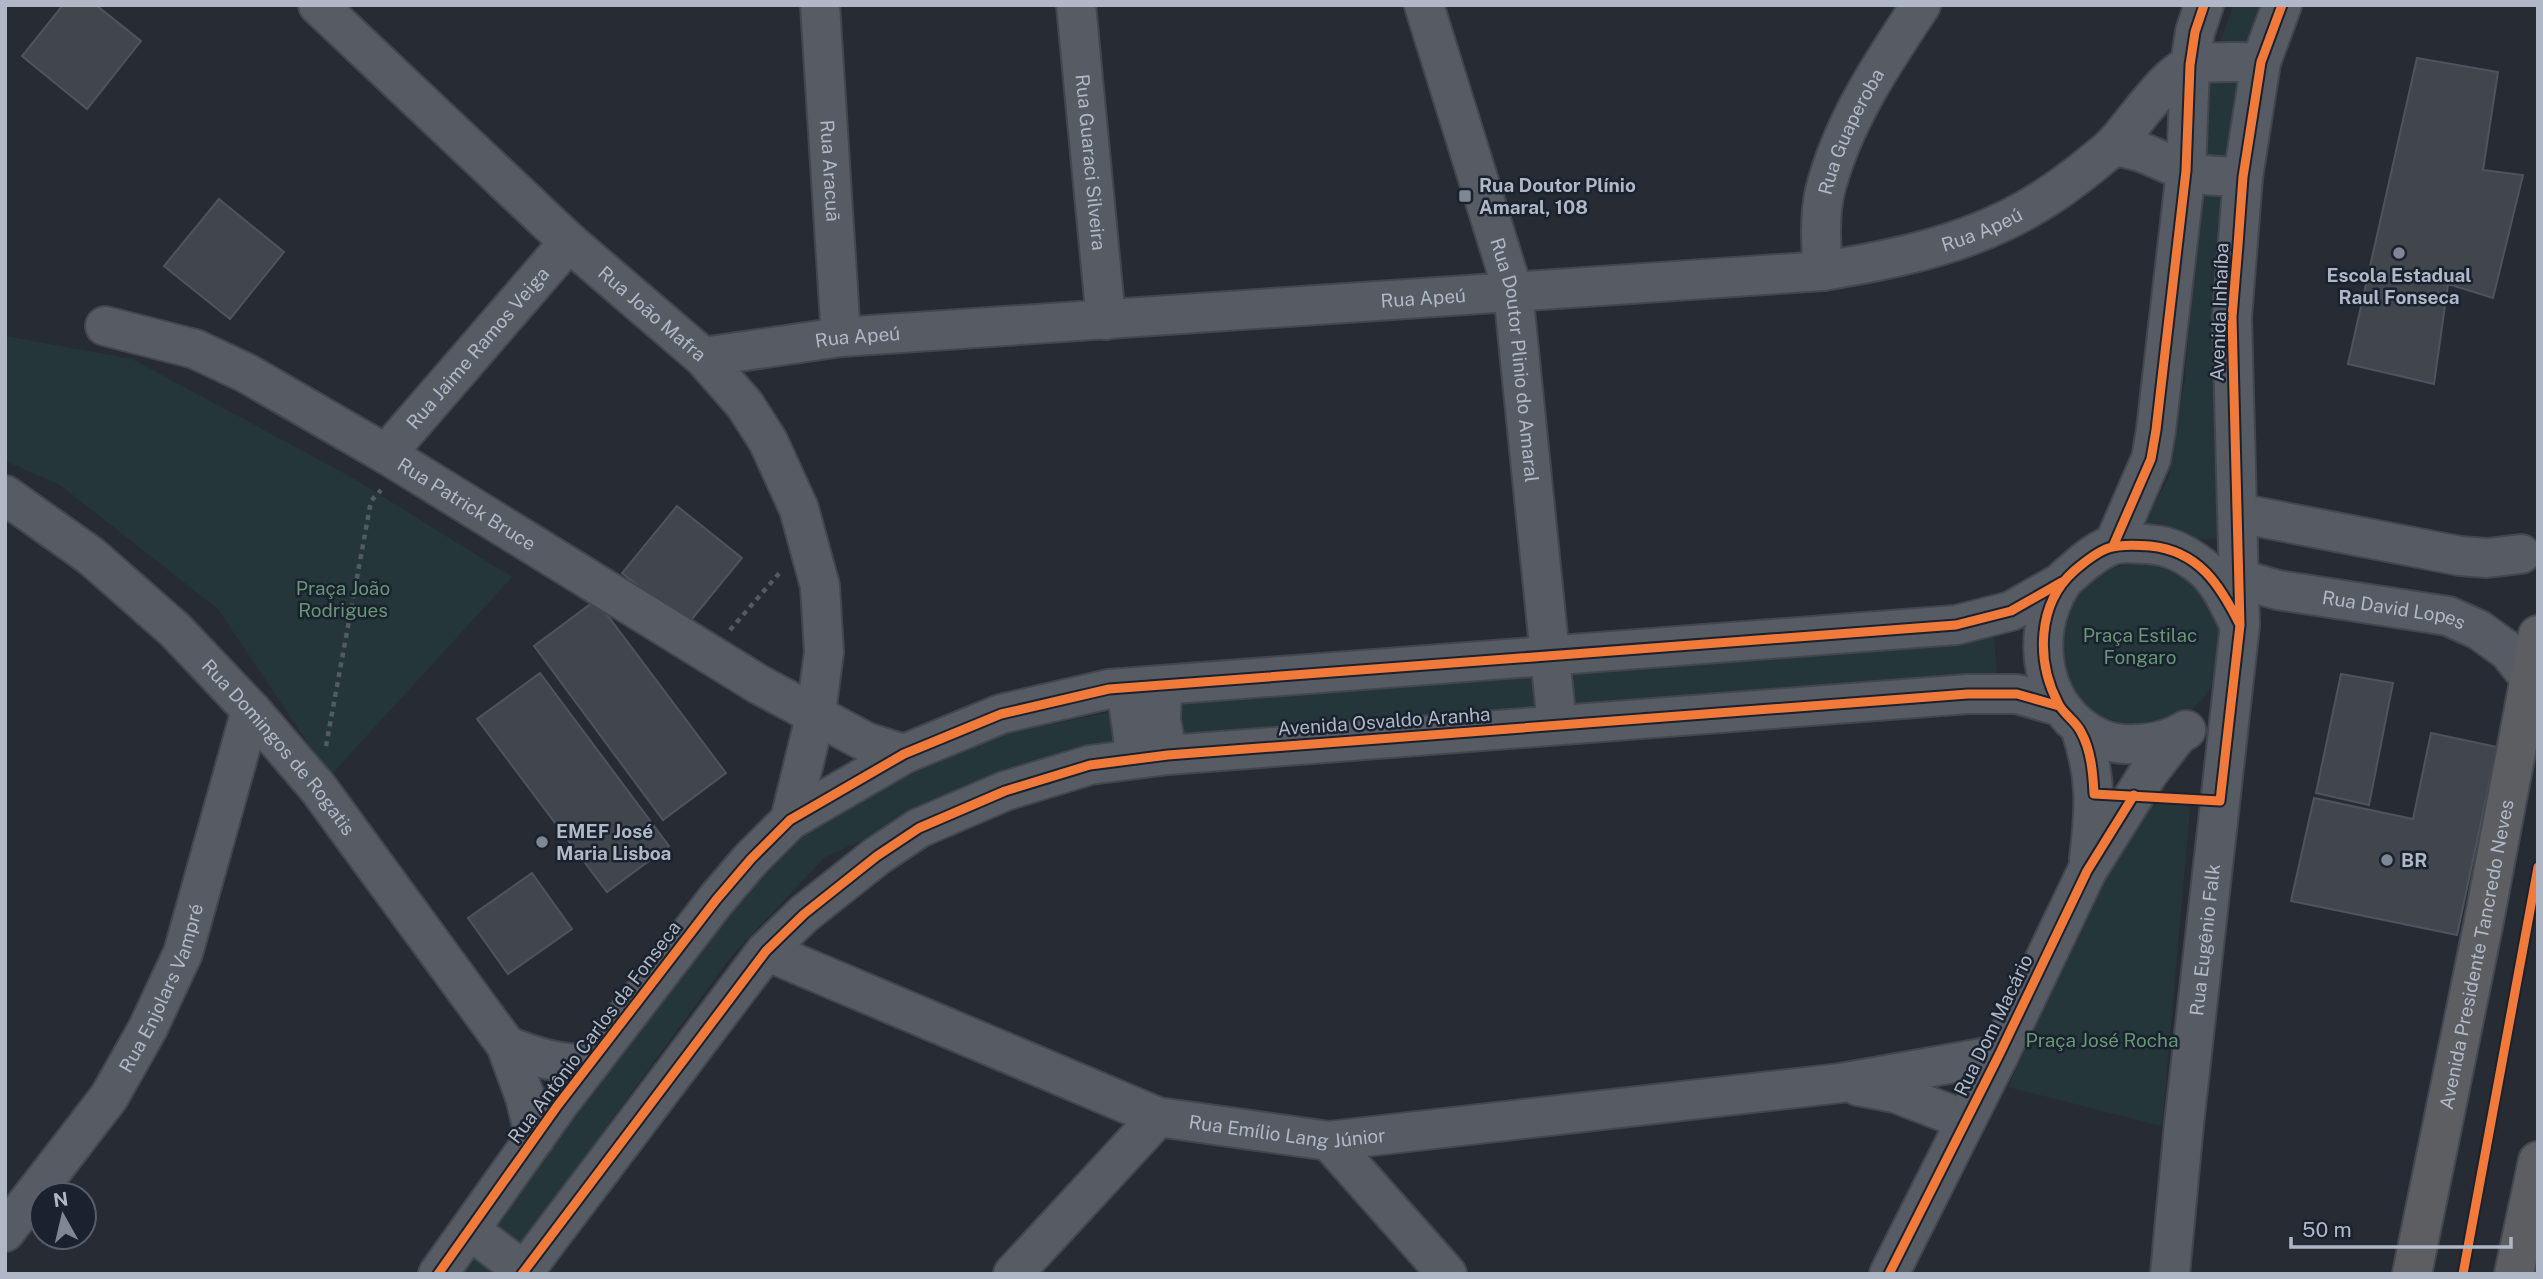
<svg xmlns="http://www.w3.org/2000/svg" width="2543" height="1279" font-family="'Public Sans',sans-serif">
<rect width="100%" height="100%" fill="#272c34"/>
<!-- green -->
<g fill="#24363a">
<path d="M2234 5H2266L2224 537 2199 540 2143 524 2168 480 2185 379 2211 64Z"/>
<path d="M5 336 132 359 351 477 512 577 330 776 218 609 60 485 5 461Z"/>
<circle cx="2140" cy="646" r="82"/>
<path d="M1994 637 1997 676 1016 772 825 857 732 955 499 1274H452L744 879 804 833 885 786 1004 734 1135 707Z"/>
<path d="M2176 795 2190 809 2162 1126 2008 1087 2135 810Z"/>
</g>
<!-- building -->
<g fill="#41464d" stroke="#4f545c" stroke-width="2">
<path d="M63 5H96L141 41 87 109 22 56Z"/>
<path d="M2417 58 2498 72 2483 170 2523 175 2493 298 2448 284 2434 384 2348 364Z"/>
<path d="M219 199 284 252 230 319 164 266Z"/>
<path d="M677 506 742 558 687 625 622 573Z"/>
<path d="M596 600 726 773 663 820 534 646Z"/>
<path d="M540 673 669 846 607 892 477 719Z"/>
<path d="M2341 674 2393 683 2369 805 2316 793Z"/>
<path d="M2431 733 2497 747 2457 935 2291 901 2314 798 2413 819Z"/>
<path d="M532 873 572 929 508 974 468 918Z"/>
</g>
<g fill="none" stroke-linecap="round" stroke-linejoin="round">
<defs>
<g id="minor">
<path id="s1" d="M318 5 569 242 703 357 745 405 768 441 799 509 820 586 824 652 816 713 790 820"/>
<path id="s2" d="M820 5 841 337"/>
<path id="s3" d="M1076 5 1106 320"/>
<path id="s4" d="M1424 5 1513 291 1557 725"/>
<path d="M2112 147C2140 147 2158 161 2184 170 2201 177 2224 176 2243 177"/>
<path id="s5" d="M1823 271C1821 245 1819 217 1825 191 1842 123 1883 62 1921 5"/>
<path id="s6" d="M105 326 195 349 246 373 386 454 758 684 866 742 904 754"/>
<path id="s7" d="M703 357 841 337 1823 271C1897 259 1974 243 2039 202 2062 188 2090 166 2111 148 2130 130 2168 70 2192 65 2212 60 2240 63 2261 62"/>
<path id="s8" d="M386 454 569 242"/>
<path id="s9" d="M5 495 91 556 175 630 251 710 318 788 506 1045 525 1097 535 1138"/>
<path d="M2238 513 2460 556 2487 558 2521 554"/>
<path d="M2114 544 2151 459 2156 430 2186 171 2190 65 2195 32 2204 5"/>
<path id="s10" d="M2239 579 2278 590 2448 616 2479 630 2508 651 2529 677"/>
<path d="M1162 686 1161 721 1168 755"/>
<path d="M1126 688 1133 736V759"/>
<path d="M2081 730C2097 779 2095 809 2089 859"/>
<path d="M2186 730C2163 745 2123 749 2099 738 2041 712 2028 636 2061 584 2064 578 2071 574 2076 569 2086 560 2103 547 2116 544 2127 542 2158 544 2169 548 2179 551 2193 560 2201 566 2219 580 2229 604 2239 624"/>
<path id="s11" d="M766 951 1158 1117 1329 1141 1841 1083 1999 1055"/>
<path d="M506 1045C533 1057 560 1065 590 1064"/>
<path d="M1858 1086 1895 1093 1965 1120"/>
<path d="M1329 1141 1447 1274"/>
<path d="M470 1230 524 1271"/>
<path id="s12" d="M5 1232 109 1097 148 1028 183 953 251 710"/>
<path d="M438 1274 558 1105 716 900 751 859 790 820 904 754 1001 714 1109 689 1956 625 2011 611 2062 582"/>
<path d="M522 1274 766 951 804 914 877 856 919 828 1005 791 1090 765 1168 755 1968 694H2017L2059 706"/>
<path d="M1013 1274 1158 1117"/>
<path d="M1889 1274 1999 1055 2087 871 2149 772 2177 736"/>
<path id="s13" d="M2170 1274 2184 1124 2240 625 2232 317 2243 177 2261 62 2282 5"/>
</g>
<g id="highway">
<path id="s14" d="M2412 1274 2483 926 2538 635"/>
<path d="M2514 1274 2538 1161"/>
</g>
</defs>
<!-- minor casing -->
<use href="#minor" stroke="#43474d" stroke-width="42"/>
<!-- highway casing -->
<use href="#highway" stroke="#444850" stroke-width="42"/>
<!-- path -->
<g stroke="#545a61" stroke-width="4.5" stroke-dasharray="5 5" stroke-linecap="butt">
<path d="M730 630 782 570"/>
<path d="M326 746 371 501 381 490"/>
</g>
<!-- minor -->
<use href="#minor" stroke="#575b63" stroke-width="38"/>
<!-- highway -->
<use href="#highway" stroke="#5c5e62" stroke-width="38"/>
<defs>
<g id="cycleway">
<path d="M2114 544 2151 459 2156 430 2186 171 2190 65 2195 32 2204 5"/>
<path d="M2240 625C2220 585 2199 551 2150 546 2112 543 2103 546 2074 571 2037 604 2036 661 2058 703 2063 714 2076 721 2081 732 2091 750 2093 773 2094 794L2220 801 2240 625 2232 317 2238 245 2243 177 2261 62 2282 5"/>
<path d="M438 1274 558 1105 716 900 751 859 790 820 904 754 1001 714 1109 689 1956 625 2011 611 2062 582"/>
<path d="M522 1274 766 951 804 914 877 856 919 828 1005 791 1090 765 1168 755 1968 694H2017L2059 706"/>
<path d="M1889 1274 1999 1055 2087 871 2134 795"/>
<path d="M2463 1274 2538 867"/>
</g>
</defs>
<!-- cycleway casing -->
<use href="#cycleway" stroke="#1a222f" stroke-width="13"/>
<!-- cycleway -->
<use href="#cycleway" stroke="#f17a3a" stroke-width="9"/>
</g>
<!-- markers -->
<g fill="#808794" stroke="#1a222f" stroke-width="2.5">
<rect x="1458" y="189" width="14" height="14" rx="3.5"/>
<circle cx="2399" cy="253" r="7"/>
<circle cx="542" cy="842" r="7"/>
<circle cx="2387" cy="860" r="7"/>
</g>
<g text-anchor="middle" stroke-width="5" stroke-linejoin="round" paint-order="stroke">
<!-- street labels -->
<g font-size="19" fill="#b0b8c7" stroke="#1a222f">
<text dy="7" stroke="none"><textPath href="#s5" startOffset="145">Rua Guaperoba</textPath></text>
<text dy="7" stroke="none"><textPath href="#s3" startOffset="158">Rua Guaraci Silveira</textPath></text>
<text dy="7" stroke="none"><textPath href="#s2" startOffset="166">Rua Aracuã</textPath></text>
<text dy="7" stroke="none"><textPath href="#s7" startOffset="1288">Rua Apeú</textPath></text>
<text dy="7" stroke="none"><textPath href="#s7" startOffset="723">Rua Apeú</textPath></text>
<text transform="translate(2219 312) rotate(-88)" y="7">Avenida Inhaíba</text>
<text dy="7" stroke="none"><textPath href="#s1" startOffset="455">Rua João Mafra</textPath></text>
<text dy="7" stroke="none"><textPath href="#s7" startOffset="156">Rua Apeú</textPath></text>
<text dy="7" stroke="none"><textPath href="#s8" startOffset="140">Rua Jaime Ramos Veiga</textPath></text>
<text dy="7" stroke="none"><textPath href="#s4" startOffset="368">Rua Doutor Plinio do Amaral</textPath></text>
<text dy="7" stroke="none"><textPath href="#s6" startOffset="406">Rua Patrick Bruce</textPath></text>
<text dy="7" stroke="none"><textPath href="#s10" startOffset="158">Rua David Lopes</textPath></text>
<text transform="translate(1384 721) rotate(-4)" y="7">Avenida Osvaldo Aranha</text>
<text dy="7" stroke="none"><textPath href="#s9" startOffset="374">Rua Domingos de Rogatis</textPath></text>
<text dy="7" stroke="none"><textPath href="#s13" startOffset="336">Rua Eugênio Falk</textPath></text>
<text dy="7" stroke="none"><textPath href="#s14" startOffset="326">Avenida Presidente Tancredo Neves</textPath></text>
<text dy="7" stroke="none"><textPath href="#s12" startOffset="292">Rua Enjolars Vampré</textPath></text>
<text transform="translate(1993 1025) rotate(-64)" y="7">Rua Dom Macário</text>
<text transform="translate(594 1032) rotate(-53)" y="7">Rua Antônio Carlos da Fonseca</text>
<text dy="7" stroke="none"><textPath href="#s11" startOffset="556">Rua Emílio Lang Júnior</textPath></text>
</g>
<!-- poi labels -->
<g font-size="19" font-weight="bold" fill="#b0b8c7" stroke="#1a222f" text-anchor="start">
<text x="1479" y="192">Rua Doutor Plínio<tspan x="1479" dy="22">Amaral, 108</tspan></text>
<text x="2399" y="282" text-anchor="middle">Escola Estadual<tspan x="2399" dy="22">Raul Fonseca</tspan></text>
<text x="556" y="838">EMEF José<tspan x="556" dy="22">Maria Lisboa</tspan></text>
<text x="2401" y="867">BR</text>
</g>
<!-- park labels -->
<g font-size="19" fill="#669873" stroke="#1a222f">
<text x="343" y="595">Praça João<tspan x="343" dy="22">Rodrigues</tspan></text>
<text x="2140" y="642">Praça Estilac<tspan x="2140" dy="22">Fongaro</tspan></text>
<text x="2102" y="1047">Praça José Rocha</text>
</g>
</g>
<!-- border -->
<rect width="2543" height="1279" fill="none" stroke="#b0b8c7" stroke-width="14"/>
<!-- north arrow -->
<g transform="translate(63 1216) rotate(352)"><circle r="33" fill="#1a222f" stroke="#565e6c" stroke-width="2"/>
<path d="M0-5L12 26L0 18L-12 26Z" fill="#808794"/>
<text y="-10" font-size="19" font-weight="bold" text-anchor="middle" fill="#b0b8c7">N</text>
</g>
<!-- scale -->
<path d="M2291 1237v10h220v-10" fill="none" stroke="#b0b8c7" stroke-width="3.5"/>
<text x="2302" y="1237" font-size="21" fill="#b0b8c7" stroke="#1a222f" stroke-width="5" paint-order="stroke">50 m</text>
</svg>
